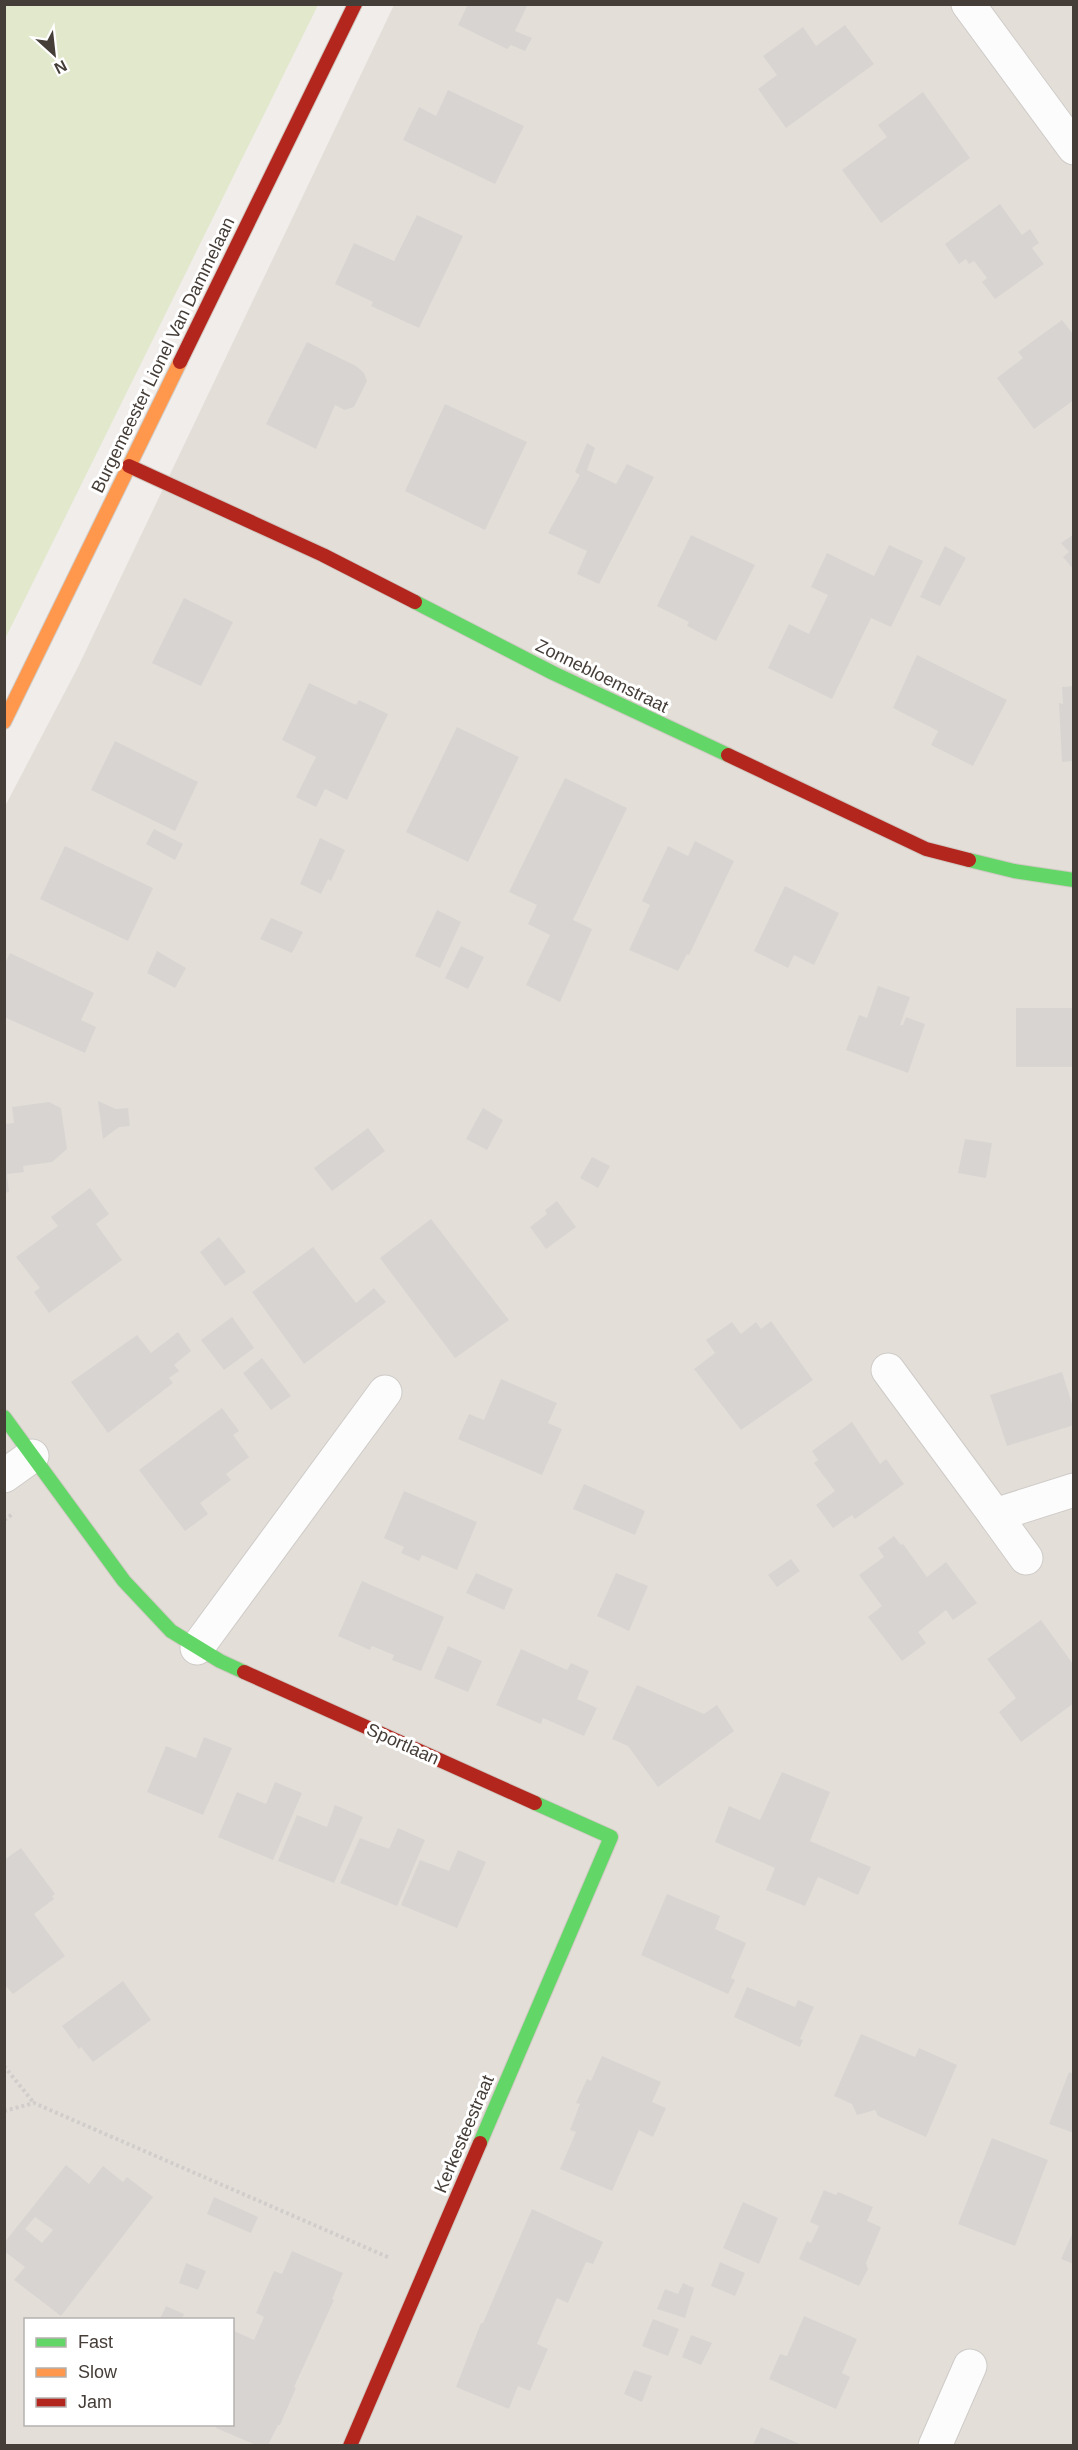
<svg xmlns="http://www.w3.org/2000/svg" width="1078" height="2450" font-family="Arial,sans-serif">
<rect width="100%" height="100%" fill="#f0edea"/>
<!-- residential -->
<path fill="#e3ded8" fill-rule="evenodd" d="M394 5H1073V2445H5L4 808 78 667ZM26 2320H232V2424H26Z"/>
<!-- green -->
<path fill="#e2e8cc" d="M5 4 318 5 5 639 4 5Z"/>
<!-- building -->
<g fill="#d8d4d1" fill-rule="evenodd">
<path d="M468 4H528L515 31 532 38 525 51 511 45 507 49 458 25Z"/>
<path d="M845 25 874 64 786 128 758 89 777 75 763 56 803 27 816 46Z"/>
<path d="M448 90 524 126 495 184 403 140 419 107 436 116Z"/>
<path d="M923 92 970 158 881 223 842 170 887 137 878 125Z"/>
<path d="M1000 204 1022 235 1030 229 1039 243 1032 248 1044 264 995 299 982 282 987 278 974 261 969 264 966 259 959 264 945 244Z"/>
<path d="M417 215 463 236 419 328 371 306 373 302 335 284 354 243 394 261Z"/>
<path d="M1062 320 1074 335V400L1034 429 997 378 1023 358 1018 352Z"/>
<path d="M307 342 356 366 364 373 367 381 354 407 345 410 335 405 316 449 266 424Z"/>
<path d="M445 404 527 442 485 530 405 491Z"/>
<path d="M587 443 595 448 587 470 616 484 627 464 654 477 599 584 577 574 587 551 548 533 580 475 575 472Z"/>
<path d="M1074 534V570L1063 557 1069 552 1061 543Z"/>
<path d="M691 535 755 565 716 641 687 626 689 622 657 606Z"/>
<path d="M889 545 923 561 891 627 871 618 832 699 768 668 789 624 809 634 828 595 811 587 827 553 874 576Z"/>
<path d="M945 546 966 558 940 606 920 597Z"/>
<path d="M184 598 233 622 201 686 152 663Z"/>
<path d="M917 655 1007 700 973 766 931 745 938 731 893 708Z"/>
<path d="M309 683 356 705 359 700 388 714 347 800 325 789 316 807 296 797 316 757 282 740Z"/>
<path d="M1074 686V761L1062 762 1059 703 1063 704 1062 687Z"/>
<path d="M457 727 519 757 468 862 406 832Z"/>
<path d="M115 741 198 782 175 831 91 790Z"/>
<path d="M565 778 627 808 573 920 592 929 560 1002 526 985 550 935 528 924 537 905 509 892Z"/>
<path d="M154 829 183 844 175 860 146 844Z"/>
<path d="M320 838 345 850 331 881 328 879 321 894 300 884Z"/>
<path d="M695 841 734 861 689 955 687 954 678 971 629 950 650 905 642 901 668 846 688 856Z"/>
<path d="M65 846 153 888 128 941 40 899Z"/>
<path d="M785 886 839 913 814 965 794 955 788 968 754 951Z"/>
<path d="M437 910 461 922 440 968 415 956Z"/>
<path d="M271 918 303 932 292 953 260 939Z"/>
<path d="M461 946 484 957 468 989 445 978Z"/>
<path d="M157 951 186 968 175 988 147 973Z"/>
<path d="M10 953 94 993 81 1020 96 1027 85 1053 4 1017V966Z"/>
<path d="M878 986 910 997 900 1025H903L906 1017 925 1024 908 1073 846 1050 859 1015 867 1018Z"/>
<rect x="1016" y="1008" width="58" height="59"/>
<path d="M98 1101 116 1109 128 1108 130 1126 119 1127 103 1139Z"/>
<path d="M49 1102 61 1108 67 1149 52 1162 23 1166 24 1172 7 1174 9 1192 4 1193V1124L14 1123 12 1107Z"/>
<path d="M483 1108 503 1120 487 1150 466 1139Z"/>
<path d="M368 1128 385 1151 332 1191 314 1168Z"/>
<path d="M965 1139 992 1143 986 1178 958 1173Z"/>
<path d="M592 1157 610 1166 598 1188 580 1178Z"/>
<path d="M90 1188 109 1214 96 1224 122 1260 49 1313 34 1292 40 1288 16 1257 58 1226 51 1217Z"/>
<path d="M557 1201 576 1227 546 1249 530 1227 547 1214 545 1210Z"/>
<path d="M431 1219 509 1320 455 1358 380 1258Z"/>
<path d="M219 1237 246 1272 225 1286 200 1252Z"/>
<path d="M313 1247 356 1303 374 1288 386 1302 304 1364 252 1292Z"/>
<path d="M232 1317 254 1348 224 1370 201 1340Z"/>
<path d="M771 1321 813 1380 741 1430 694 1369 715 1353 706 1340 732 1322 741 1334 756 1322 761 1329Z"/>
<path d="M178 1332 191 1351 174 1365 179 1371 169 1378 173 1383 108 1433 71 1382 137 1335 151 1353Z"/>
<path d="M262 1358 291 1396 271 1410 243 1373Z"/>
<path d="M1062 1372 1074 1410V1425L1007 1446 990 1395Z"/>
<path d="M501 1379 557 1403 548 1423 562 1429 542 1475 458 1439 469 1414 484 1420Z"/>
<path d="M222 1408 239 1431 233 1435 249 1457 226 1474 231 1480 200 1503 208 1514 185 1531 139 1470Z"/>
<path d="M852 1422 880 1464 886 1459 904 1484 855 1519 852 1515 833 1528 816 1505 835 1491 814 1463 818 1460 812 1451Z"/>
<path d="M584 1484 645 1511 635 1535 573 1509Z"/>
<path d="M404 1491 477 1522 457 1570 422 1555 419 1561 401 1553 404 1547 384 1538Z"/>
<path d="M894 1536 901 1545 903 1544 927 1577 946 1562 977 1603 953 1620 946 1610 918 1632 926 1643 902 1661 868 1617 882 1606 859 1575 884 1557 878 1548Z"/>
<path d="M791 1559 800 1571 777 1587 768 1575Z"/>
<path d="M476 1573 513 1589 504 1610 466 1593Z"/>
<path d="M616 1573 648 1586 629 1631 597 1616Z"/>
<path d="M362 1581 444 1617 421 1671 392 1660 394 1655 372 1646 370 1650 338 1636Z"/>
<path d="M1041 1620 1073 1664 1074 1703 1021 1742 999 1712 1016 1698 987 1659Z"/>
<path d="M448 1646 482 1661 468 1692 434 1678Z"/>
<path d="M521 1649 567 1670 571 1663 589 1671 577 1699 597 1708 584 1736 543 1718 541 1724 496 1705Z"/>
<path d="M637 1685 704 1714 717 1705 734 1731 658 1787 628 1746 612 1739Z"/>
<path d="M204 1737 232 1748 203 1815 147 1792 166 1746 196 1758Z"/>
<path d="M782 1772 830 1792 810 1841 871 1867 858 1895 818 1877 805 1906 766 1890 775 1868 715 1842 729 1806 760 1820Z"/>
<path d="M275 1782 302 1793 273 1860 218 1837 237 1792 266 1804Z"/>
<path d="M335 1805 363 1817 334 1883 278 1861 297 1815 327 1827Z"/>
<path d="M398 1828 425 1840 397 1906 340 1883 360 1838 389 1849Z"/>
<path d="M21 1848 55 1894 52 1896 54 1899 34 1914 65 1956 13 1994 4 1984V1860Z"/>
<path d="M458 1850 486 1862 457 1928 401 1905 420 1860 449 1871Z"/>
<path d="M667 1894 720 1916 715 1929 746 1943 731 1978 735 1980 728 1994 641 1955Z"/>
<path d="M123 1981 151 2020 93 2062 81 2047 79 2049 62 2026Z"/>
<path d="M747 1987 795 2007 798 2000 814 2007 800 2039 803 2040 800 2047 734 2017Z"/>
<path d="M861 2034 915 2057 919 2048 957 2065 926 2137 878 2116 875 2110 857 2115 852 2104 834 2096Z"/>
<path d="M602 2056 661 2082 652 2102 666 2108 653 2137 639 2130 612 2191 560 2169 576 2132 570 2130 580 2104 576 2103 587 2079 591 2081Z"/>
<path d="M1069 2072 1074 2074V2133L1049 2124Z"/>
<path d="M992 2138 1048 2160 1015 2246 958 2224Z"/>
<path d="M66 2165 89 2184 103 2166 123 2182 127 2177 153 2197 61 2316 14 2280 25 2267 4 2251V2243ZM35 2217 53 2230 42 2243 25 2229Z"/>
<path d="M824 2190 836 2195 838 2192 873 2207 867 2221 881 2227 866 2263 868 2269 859 2286 799 2259 807 2241 811 2243 819 2226 810 2222Z"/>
<path d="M214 2197 258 2217 251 2233 207 2214Z"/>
<path d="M743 2202 778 2218 759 2264 723 2248Z"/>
<path d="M532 2209 603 2242 593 2264 586 2262 568 2303 557 2298 537 2344 548 2349 538 2372 530 2391 518 2386 509 2409 456 2387 481 2323H483Z"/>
<path d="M1074 2230V2264L1061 2259Z"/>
<path d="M292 2251 343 2273 332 2299 334 2300 294 2387 296 2388 280 2425H278L268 2445H256L216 2428 218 2424H232V2330L254 2340 264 2317 256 2313 274 2271 282 2274Z"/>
<path d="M720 2262 745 2273 735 2296 711 2286Z"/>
<path d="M186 2263 206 2271 198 2290 179 2283Z"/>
<path d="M683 2283 694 2288 685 2318 657 2309 665 2289 678 2294Z"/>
<path d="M166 2306 184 2314 182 2319H160Z"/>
<path d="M804 2316 857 2339 842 2373 850 2377 836 2409 769 2379 780 2354 787 2356Z"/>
<path d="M653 2319 679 2329 668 2356 642 2346Z"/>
<path d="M691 2335 712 2343 701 2365 682 2357Z"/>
<path d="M634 2370 652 2376 642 2402 624 2394Z"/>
<path d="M761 2427 802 2445H753Z"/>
</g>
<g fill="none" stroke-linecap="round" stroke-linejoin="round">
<defs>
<g id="street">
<path d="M968 4 1074 148"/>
<path d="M888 1370 995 1515"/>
<path d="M4 1476 32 1456"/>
<path d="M1026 1558 995 1515 1074 1490"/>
<path d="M197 1648 385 1392"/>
<path d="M935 2446 970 2366"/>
</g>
<g id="fast">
<path d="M415 602 553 673 728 755"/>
<path d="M969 860 1014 871 1074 880"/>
<path d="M4 1417 124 1581 171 1631 220 1661 244 1672"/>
<path d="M480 2143 611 1837 535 1803"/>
</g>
<path id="slow" d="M4 722 180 362"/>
<g id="jam">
<path d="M180 362 355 4"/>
<path d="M129 466 323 555 415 602"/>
<path d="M728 755 926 849 969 860"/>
<path d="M244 1672 535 1803"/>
<path d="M350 2446 480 2143"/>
</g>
</defs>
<!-- street casing -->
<use href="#street" stroke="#cecbc8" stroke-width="35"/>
<!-- fast casing -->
<use href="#fast" stroke="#d0cac3" stroke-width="16"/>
<!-- slow casing -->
<use href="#slow" stroke="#d0cac3" stroke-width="16"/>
<!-- jam casing -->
<use href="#jam" stroke="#d0cac3" stroke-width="16"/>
<!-- path -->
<g stroke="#d1cdcb" stroke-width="4" stroke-dasharray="3 3" stroke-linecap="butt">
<path d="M4 1520 14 1513"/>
<path d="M4 2066 34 2103"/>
<path d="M4 2111 34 2103 390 2258"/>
</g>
<!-- street -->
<use href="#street" stroke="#fdfcfc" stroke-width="33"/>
<!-- fast -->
<use href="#fast" stroke="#63d668" stroke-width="14"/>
<!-- slow -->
<use href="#slow" stroke="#ff974d" stroke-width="14"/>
<!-- jam -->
<use href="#jam" stroke="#b3261e" stroke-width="14"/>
</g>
<g text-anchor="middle" stroke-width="6" stroke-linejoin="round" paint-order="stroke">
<!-- street labels -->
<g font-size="18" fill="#453d37" stroke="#fff">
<text transform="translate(163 355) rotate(-64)" y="6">Burgemeester Lionel Van Dammelaan</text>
<text transform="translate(602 676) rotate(26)" y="6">Zonnebloemstraat</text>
<text transform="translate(403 1744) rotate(24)" y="6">Sportlaan</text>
<text transform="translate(464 2134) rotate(-67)" y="6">Kerkesteestraat</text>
</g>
</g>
<!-- border -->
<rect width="1078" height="2450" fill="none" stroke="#453d37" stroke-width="12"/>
<!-- legend -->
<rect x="24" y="2318" width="210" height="108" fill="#ffffff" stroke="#b5b1af" stroke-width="1.5"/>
<rect x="36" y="2338" width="30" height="9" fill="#63d668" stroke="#b5b1af" stroke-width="1.5"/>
<text x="78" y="2348" font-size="18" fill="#453d37">Fast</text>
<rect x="36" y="2368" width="30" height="9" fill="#ff974d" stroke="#b5b1af" stroke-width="1.5"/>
<text x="78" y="2378" font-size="18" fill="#453d37">Slow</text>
<rect x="36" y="2398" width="30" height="9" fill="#b3261e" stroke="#b5b1af" stroke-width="1.5"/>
<text x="78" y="2408" font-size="18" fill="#453d37">Jam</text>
<!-- north arrow -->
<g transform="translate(54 54) rotate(153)" stroke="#ffffff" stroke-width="4.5" paint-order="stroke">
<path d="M0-4.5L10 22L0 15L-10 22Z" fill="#453d37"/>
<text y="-9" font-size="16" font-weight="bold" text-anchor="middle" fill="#453d37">N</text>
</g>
</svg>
